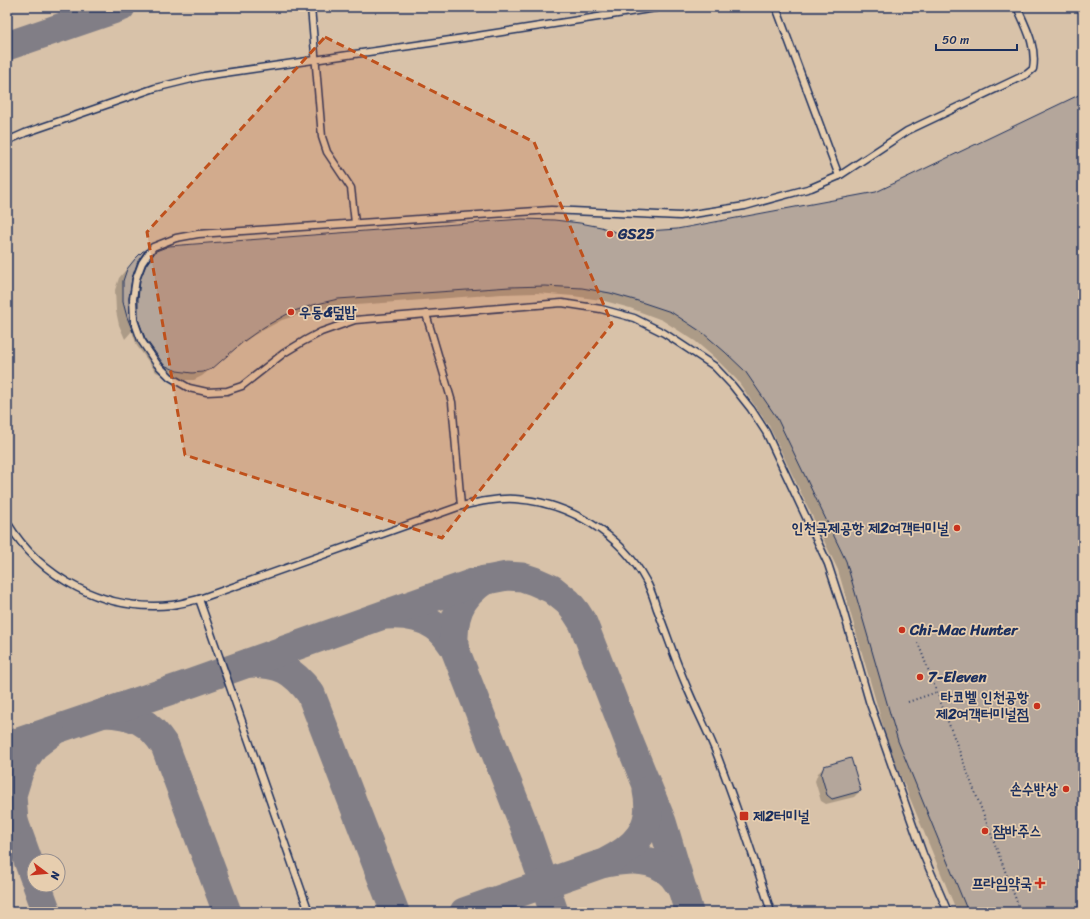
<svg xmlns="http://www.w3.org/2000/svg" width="1090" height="919" font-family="Sriracha,'Poor Story',sans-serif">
<rect width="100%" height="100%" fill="#e7ceaf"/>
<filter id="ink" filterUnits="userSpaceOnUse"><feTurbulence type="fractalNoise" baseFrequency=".025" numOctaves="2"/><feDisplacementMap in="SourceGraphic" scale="8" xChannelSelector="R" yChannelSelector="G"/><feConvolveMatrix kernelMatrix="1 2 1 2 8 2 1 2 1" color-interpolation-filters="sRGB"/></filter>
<g filter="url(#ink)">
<!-- built -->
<path fill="#d8c2a9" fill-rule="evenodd" d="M7 7H1083V912H7ZM34 861H58V885H34Z"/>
<!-- shadow -->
<g fill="#0003">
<path d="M1083 95V912H957L890 750 838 570 769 426 737 380 717 360 695 341 662 320 630 308 601 300 573 296 537 293 502 294 330 307 304 313 282 320 254 335 235 349 202 376 194 380H183L169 378 156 372 137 346 132 331 125 339 119 325 116 311 115 290 119 278 135 259 137 261 131 277 128 298 129 312 133 289 138 274 148 260 156 252 618 234 678 230 876 193Z"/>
<path d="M825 767 860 791 854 797 826 804 821 801 815 781 818 773Z"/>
</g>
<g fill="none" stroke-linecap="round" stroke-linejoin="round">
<!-- taxiway -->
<g stroke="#817e86" stroke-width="29">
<path d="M7 46 121 7"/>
<path d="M386 615C403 614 421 616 435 626 443 631 449 640 454 647L525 828 554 912"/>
<path d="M454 647C453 617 458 598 485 580"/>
<path d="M249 663C281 664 292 669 311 694L395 912"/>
<path d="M104 713C133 714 149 721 165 746L227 912"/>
<path d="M7 746 192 683 476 582 507 576 522 577 534 581 552 589 568 602 576 612 583 623 628 739 662 822 689 912"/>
<path d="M8 805 34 877"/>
<path d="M14 822 12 795 19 772 26 758 34 746 51 733"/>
<path d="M606 863C628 859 656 856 673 876 676 880 679 884 682 889"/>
<path d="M37 885 47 912"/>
<path d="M464 912 604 863C635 848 655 828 647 791"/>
</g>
</g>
<!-- building -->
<g fill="#b4a69b" stroke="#1b2f5e">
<path d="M1083 93V912H968L898 741 846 561 777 418 745 371 725 352 703 333 671 312 638 301 610 293 582 288 545 286 510 287 338 299 313 305 291 312 264 327 244 341 212 369 203 372 192 373 177 371 164 365 145 338 138 319V299L140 280 146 265 156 251 169 246 522 219 554 220 580 223 601 227 618 233 677 229 876 192Z"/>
<path d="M143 251H145L138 261 132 278 129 298 130 320 133 332 127 317 123 302V281L127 269 135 259Z"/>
<path d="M851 758 861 791 832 799 827 795 821 774 824 766Z"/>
</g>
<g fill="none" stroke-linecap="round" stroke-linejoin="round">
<defs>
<g id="service">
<path d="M311 7 322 137 327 152 351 188 355 223"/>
<path d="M776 7 839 176"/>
<path d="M7 141 25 133 155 88 204 76 464 38 662 7"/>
<path d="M426 314 452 402 461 506"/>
<path d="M7 522C41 579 105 612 172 605 181 604 190 601 199 599L461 506C479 502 497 498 515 499 568 502 621 534 646 581 651 589 654 600 657 609 667 634 675 660 686 685 696 710 710 735 719 760 738 810 755 861 771 912"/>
<path d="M199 599 309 912"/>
<path d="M948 912 923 854 869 701 843 610 828 564 766 432 751 409 732 385 714 366 664 333 634 318 601 309 562 303 355 320 321 332 304 341 284 353 242 386 227 391 207 392 189 388 170 377 157 364 141 340 134 320 133 299 136 279 142 263 153 247 176 238 198 234 551 210 680 216 745 206 811 188 839 176 907 131 1027 74 1033 69C1037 47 1026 27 1017 7"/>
</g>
</defs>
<!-- service casing -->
<use href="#service" stroke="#1b2f5e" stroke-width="9"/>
<!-- path -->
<g stroke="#1b2f5e" stroke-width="2" stroke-dasharray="1 3" stroke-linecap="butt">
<path d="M918 643 1020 910 1012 912"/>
<path d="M908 702 937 692"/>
</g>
<!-- service -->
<use href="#service" stroke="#e7ceaf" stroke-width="6"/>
</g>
</g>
<!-- marked area -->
<path fill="#bf511c" fill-opacity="0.2" stroke="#bf511c" stroke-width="3" stroke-dasharray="8 5" stroke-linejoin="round" d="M325 37 534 142 612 324 442 538 185 455 147 232Z"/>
<!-- markers -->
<g fill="#c8321e" stroke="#e7ceaf" stroke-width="1.5">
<circle cx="610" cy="234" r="4"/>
<circle cx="291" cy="312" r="4"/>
<circle cx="957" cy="528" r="4"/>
<circle cx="902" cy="630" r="4"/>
<circle cx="920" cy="677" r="4"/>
<circle cx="1037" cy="706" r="4"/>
<circle cx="1066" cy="789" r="4"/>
<rect x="739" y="811" width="10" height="10" rx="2"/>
<circle cx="985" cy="831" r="4"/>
<path d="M1038 877h4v4h4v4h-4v4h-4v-4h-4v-4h4z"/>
</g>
<g text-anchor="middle" stroke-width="3.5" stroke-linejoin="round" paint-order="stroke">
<!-- poi labels -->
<g font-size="15" font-weight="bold" fill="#1b2f5e" stroke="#e7ceaf" text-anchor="start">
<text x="618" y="239">GS25</text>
<text x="299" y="317">우동&amp;덮밥</text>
<text x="949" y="533" text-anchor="end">인천국제공항 제2여객터미널</text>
<text x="910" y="635">Chi-Mac Hunter</text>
<text x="928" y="682">7-Eleven</text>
<text x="1029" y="702" text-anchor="end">타코벨 인천공항<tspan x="1029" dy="17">제2여객터미널점</tspan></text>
<text x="1058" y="794" text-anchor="end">손수반상</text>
<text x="753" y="821">제2터미널</text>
<text x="993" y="836">잠바주스</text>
<text x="1032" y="888" text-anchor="end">프라임약국</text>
</g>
</g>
<!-- margin -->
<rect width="1090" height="919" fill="none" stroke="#e7ceaf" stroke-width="24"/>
<rect x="12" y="12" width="1066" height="895" fill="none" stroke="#1b2f5e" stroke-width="1.5" filter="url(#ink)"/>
<!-- north arrow -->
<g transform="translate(46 873) rotate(106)"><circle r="19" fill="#e7ceaf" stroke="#958e8f"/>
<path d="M0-3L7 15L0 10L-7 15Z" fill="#c8321e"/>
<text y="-6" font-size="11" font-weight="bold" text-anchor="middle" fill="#1b2f5e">N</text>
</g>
<!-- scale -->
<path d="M936 44v6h81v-6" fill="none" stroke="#1b2f5e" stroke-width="2"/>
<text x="942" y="44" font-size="12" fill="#1b2f5e" stroke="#e7ceaf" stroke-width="3" paint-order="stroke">50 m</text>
</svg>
